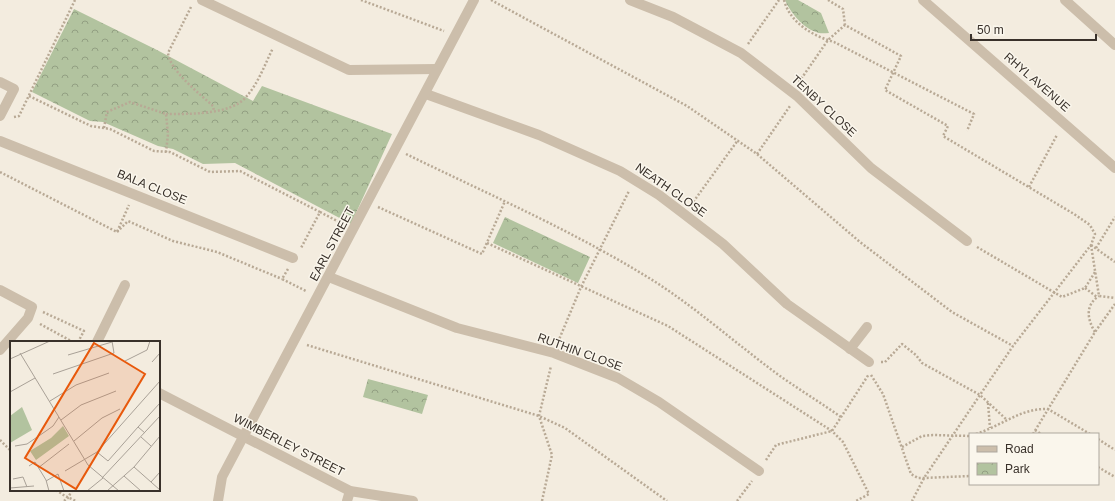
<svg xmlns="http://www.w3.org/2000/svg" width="1115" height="501" font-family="Helvetica,sans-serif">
<defs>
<pattern id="park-crowns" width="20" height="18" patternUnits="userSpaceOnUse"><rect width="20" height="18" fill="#b2c39f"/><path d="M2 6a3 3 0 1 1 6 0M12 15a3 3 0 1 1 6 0" fill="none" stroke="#929f82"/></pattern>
</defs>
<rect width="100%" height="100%" fill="#f3ecdf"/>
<!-- park -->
<g fill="url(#park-crowns)">
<path d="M785 0H798L821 13 829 33C825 33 820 34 816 32 803 28 790 12 785 0Z"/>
<path d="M74 9 157 50 253 101 262 86 392 134 351 224 235 163 203 164 173 149 158 146 103 122 90 121 32 92Z"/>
<path d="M505 217 590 257 578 283 493 243Z"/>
<path d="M368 379 428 395 422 414 363 397Z"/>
</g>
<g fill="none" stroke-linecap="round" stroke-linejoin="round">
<!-- path -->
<g stroke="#b8a995" stroke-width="2.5" stroke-dasharray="2 2" stroke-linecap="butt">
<path d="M361 0 444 31"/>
<path d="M491 0 687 106 757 154 860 242 952 312 1013 346"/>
<path d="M784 0C790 23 813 36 834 42L974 114 967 131"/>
<path d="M828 0 843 9 845 25 901 56 885 90 948 126 943 136 1074 214 1090 225 1095 234 1091 245 1013 346 924 478 912 501"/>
<path d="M191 7 168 53C170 71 200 94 213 106L214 111"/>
<path d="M748 44 779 0"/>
<path d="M799 82 828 40 845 25"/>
<path d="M29 96 91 126 110 129 154 151 170 152 210 172 240 171 320 212 301 248"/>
<path d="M166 114C188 114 231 115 246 97 258 84 265 64 273 48"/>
<path d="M14 117 19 116 75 0"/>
<path d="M104 128 107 112 130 102 166 114 168 134 166 152"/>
<path d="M406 154C490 195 578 233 657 283 700 311 739 346 780 376 800 390 821 403 841 417"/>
<path d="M757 154 790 106"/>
<path d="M0 172 117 232 129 205"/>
<path d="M1029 187 1057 135"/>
<path d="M691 205 738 140"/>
<path d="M378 207 482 254 505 201"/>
<path d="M320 212 341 223"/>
<path d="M117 232 128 221 173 241 217 252 282 279"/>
<path d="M487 243 668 326 832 431 843 442 869 494 856 501"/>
<path d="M1091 245 1099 296 1115 298"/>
<path d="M1091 245 1115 262"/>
<path d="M977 247 1062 297 1085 288 1095 272"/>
<path d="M1096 248 1115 217"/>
<path d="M288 269 282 279 306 291"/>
<path d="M1085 288 1097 297"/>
<path d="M43 312 84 331 78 342"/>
<path d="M40 324 73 342"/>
<path d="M1095 332C1087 319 1085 305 1099 296"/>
<path d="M558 342 581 287 629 191"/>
<path d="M307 345 539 416 565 428 667 501"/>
<path d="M881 362H885L902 344 916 355 922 363 980 395 1007 420"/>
<path d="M871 375 883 394 911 474 918 478H924L970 476"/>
<path d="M988 403 990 428"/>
<path d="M1035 430 1041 434"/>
<path d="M976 434C1001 426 1021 408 1048 409L1090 434"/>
<path d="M1033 434 1095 332 1115 304"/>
<path d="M1098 439 1115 450"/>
<path d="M0 440 11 451"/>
<path d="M902 447 922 436 933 435 970 436"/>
<path d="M766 460 776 445 832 431 869 374"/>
<path d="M1098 467 1115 477"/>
<path d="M56 490 65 496 76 501"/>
<path d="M64 501 68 498 72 490"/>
<path d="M542 501 552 455 539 416 551 366"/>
<path d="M737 501 752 481"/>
</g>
<!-- minor -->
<g stroke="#ccbeab" stroke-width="10">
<path d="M202 0 349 70 437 69"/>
<path d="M630 0 673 17 741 53 797 96 871 168 967 241"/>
<path d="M923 0 1115 168"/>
<path d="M1065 0 1115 45"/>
<path d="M0 82 14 89 0 116"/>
<path d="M426 94 539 135 620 171 659 195 684 214 723 244 787 304 869 362"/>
<path d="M0 141 293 258"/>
<path d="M329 277 457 328 554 353 618 378 659 402 759 471"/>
<path d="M0 290 32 307 28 318 0 350"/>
<path d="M97 342 125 285"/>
<path d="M850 349 867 327"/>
<path d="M159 393 350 491 413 501"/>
<path d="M218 501 222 477 474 0"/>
<path d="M347 501 350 491"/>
</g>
</g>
<g text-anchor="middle" stroke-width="3" stroke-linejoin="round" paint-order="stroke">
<!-- street labels -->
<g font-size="12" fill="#39312a" stroke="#faf6ec">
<text transform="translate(1037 82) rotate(41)" y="4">RHYL AVENUE</text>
<text transform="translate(824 106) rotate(43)" y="4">TENBY CLOSE</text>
<text transform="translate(152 187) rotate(22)" y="4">BALA CLOSE</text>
<text transform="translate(671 190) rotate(35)" y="4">NEATH CLOSE</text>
<text transform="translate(332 244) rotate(-62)" y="4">EARL STREET</text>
<text transform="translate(580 352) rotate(20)" y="4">RUTHIN CLOSE</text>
<text transform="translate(289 445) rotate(27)" y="4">WIMBERLEY STREET</text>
</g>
</g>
<!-- overview -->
<g transform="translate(10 341)">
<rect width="150" height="150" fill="#f3ecdf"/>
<path d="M12 66 22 89 0 102V75Z" fill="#b2c39f"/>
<path d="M53 85 59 95 26 119 20 110 41 97Z" fill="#b2c39f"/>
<path fill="none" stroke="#a9a197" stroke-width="1" d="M10 12 78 124 109 150M58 14 102 1M0 18 40 0M115 20 137 9 140 0M142 21 150 12M43 33 104 12 102 0M0 51 25 37M40 60 66 44 99 32M51 79 71 64 106 50M135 92 128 86 150 62M131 96 141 105M64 100 92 77 110 68M5 105 17 103 36 90 43 85 49 76M87 111 98 120 128 86M19 125 25 121 36 139 39 150M124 126 150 149M28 127 59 103M55 130 87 111 150 40M114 135 131 150M92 137 150 75M3 138 13 136 17 146M36 140 48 133 54 150M141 141 150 131M0 147 24 145M77 150 93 137M97 150 124 126 150 95"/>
<path fill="#e8590c" fill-opacity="0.15" stroke="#e8590c" stroke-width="2" d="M84 2 135 33 66 148 15 117Z"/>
<rect width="150" height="150" fill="none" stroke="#39312a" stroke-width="2"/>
</g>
<!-- legend -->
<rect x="969" y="433" width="130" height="52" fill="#faf6ec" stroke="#ada79e"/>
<rect x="977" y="446" width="20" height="6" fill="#ccbeab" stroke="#ada79e"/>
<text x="1005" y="453" font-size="12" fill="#39312a">Road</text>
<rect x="977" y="463" width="20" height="12" fill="url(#park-crowns)" stroke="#ada79e"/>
<text x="1005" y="473" font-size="12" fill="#39312a">Park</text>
<!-- scale -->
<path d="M971 34v6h125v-6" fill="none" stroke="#39312a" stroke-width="2"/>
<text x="977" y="34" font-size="12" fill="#39312a" stroke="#faf6ec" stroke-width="3" paint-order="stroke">50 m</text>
</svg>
